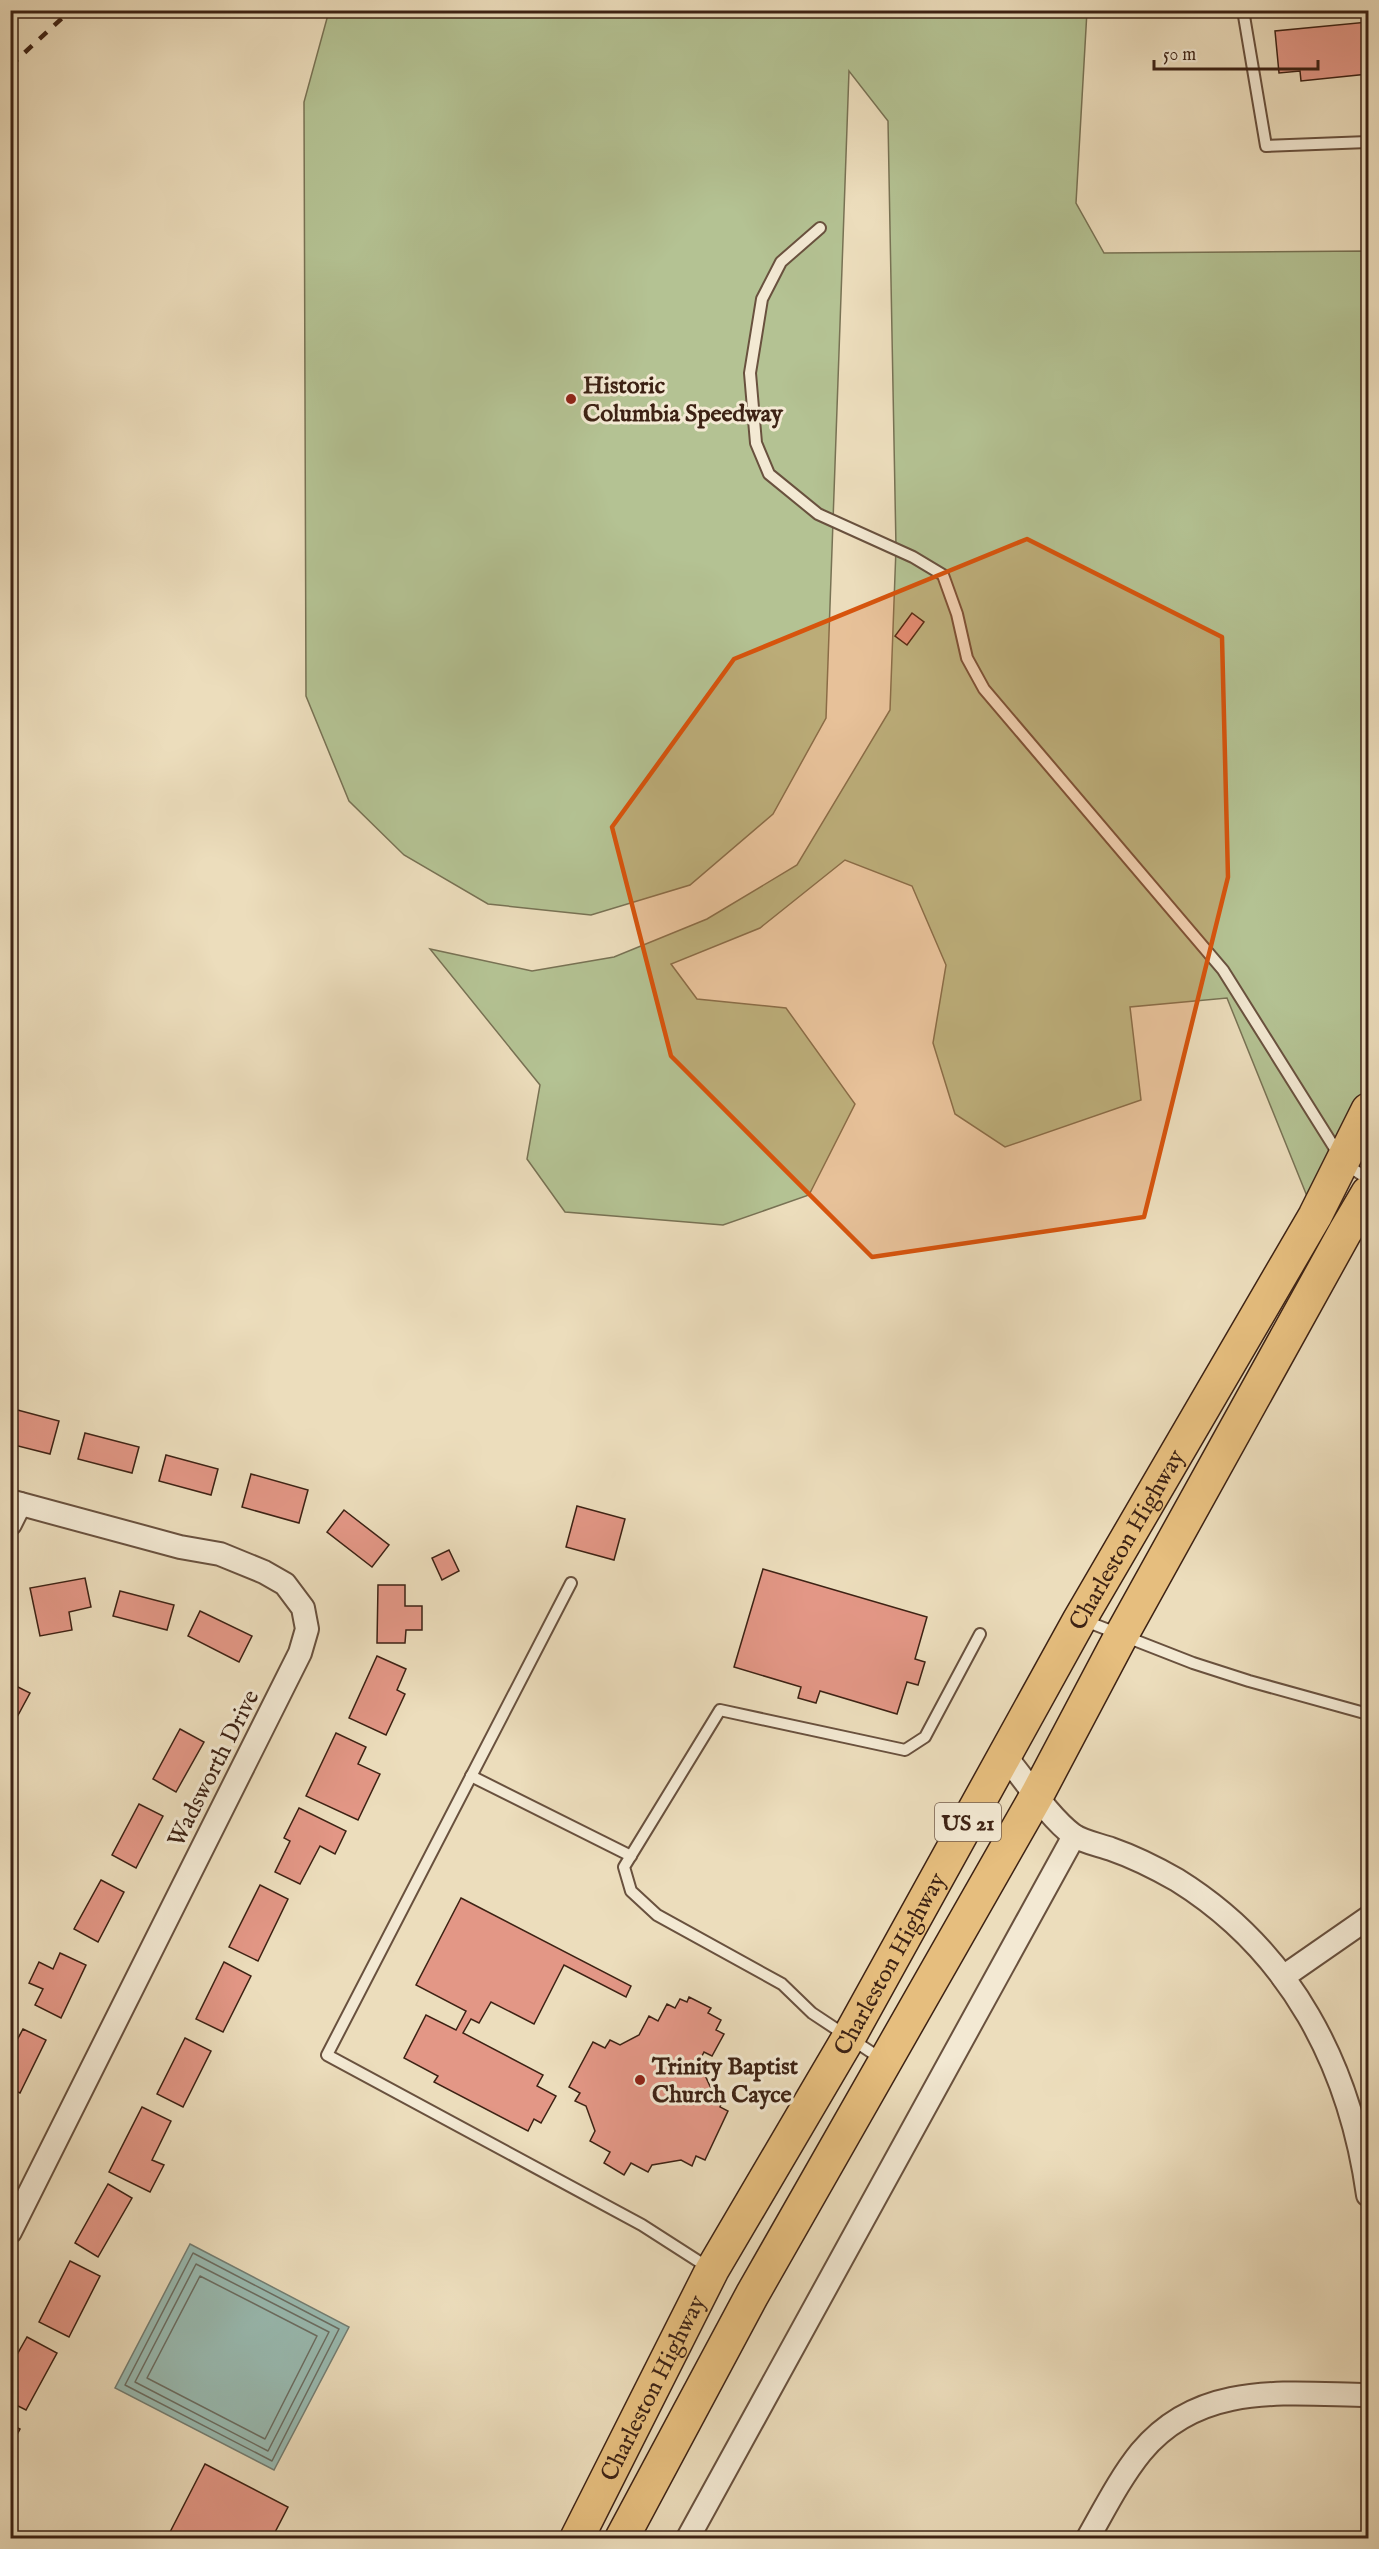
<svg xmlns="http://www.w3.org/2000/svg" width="1379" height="2549" font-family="'IM FELL English',serif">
<rect width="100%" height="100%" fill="#ecddbc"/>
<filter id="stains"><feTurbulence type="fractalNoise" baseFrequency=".00333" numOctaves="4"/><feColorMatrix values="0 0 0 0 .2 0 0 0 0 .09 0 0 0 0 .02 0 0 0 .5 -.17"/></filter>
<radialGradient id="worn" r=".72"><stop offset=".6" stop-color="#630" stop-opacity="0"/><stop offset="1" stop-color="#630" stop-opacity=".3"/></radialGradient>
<!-- green -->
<path fill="#b4c293" stroke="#787254" stroke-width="1.5" d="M329 11H1087L1076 203 1104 253 1368 251V1110L1315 1216 1227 998 1130 1007 1141 1100 1005 1147 955 1114 933 1043 946 965 912 886 845 860 760 928 671 964 697 999 786 1008 855 1104 809 1195 723 1225 565 1212 527 1159 540 1085 430 949 532 971 614 957 707 919 797 865 890 710 896 548 888 121 849 71 826 718 773 814 690 885 591 915 488 904 404 855 349 801 306 696 304 102Z"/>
<!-- water -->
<path fill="#99bbb2" stroke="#747e73" stroke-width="1.5" d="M190 2244 349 2327 274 2470 115 2388Z"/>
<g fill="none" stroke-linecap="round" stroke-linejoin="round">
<!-- shore -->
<g stroke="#6b6e63" stroke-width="1.5">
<path d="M193 2253 339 2329 272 2461 125 2385Z"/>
<path d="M196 2264 329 2332 268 2451 135 2382Z"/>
<path d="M200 2276 317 2336 265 2439 147 2378Z"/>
</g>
</g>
<!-- building -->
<g fill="#e39786" stroke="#3d2214" stroke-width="1.5">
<path d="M1368 22V74L1301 81 1300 71 1279 73 1275 31Z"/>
<path d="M912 613 924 622 907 645 895 636Z"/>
<path d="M10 1408 59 1421 50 1454 10 1444Z"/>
<path d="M85 1433 139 1447 132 1473 78 1459Z"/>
<path d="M166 1455 218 1469 211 1495 159 1481Z"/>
<path d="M251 1474 308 1490 299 1523 242 1507Z"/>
<path d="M577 1506 625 1519 614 1560 566 1547Z"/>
<path d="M344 1510 389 1545 372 1567 327 1532Z"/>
<path d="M449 1550 459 1571 442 1580 432 1558Z"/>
<path d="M763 1569 927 1617 915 1659 925 1662 918 1685 907 1682 897 1714 820 1691 816 1703 798 1698 801 1687 734 1667Z"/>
<path d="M85 1578 91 1607 69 1612 72 1630 40 1636 30 1588Z"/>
<path d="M378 1585H405V1606H422V1630H406L405 1643H377Z"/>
<path d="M120 1591 174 1605 167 1630 113 1616Z"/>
<path d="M200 1611 252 1636 239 1662 188 1636Z"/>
<path d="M377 1656 406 1669 397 1690 405 1694 386 1735 349 1718Z"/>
<path d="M10 1683 30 1693 10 1730Z"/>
<path d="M180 1729 204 1742 176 1792 153 1779Z"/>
<path d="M336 1733 366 1747 358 1764 380 1774 358 1820 306 1796Z"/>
<path d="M139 1804 163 1816 136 1868 112 1855Z"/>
<path d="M299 1808 346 1831 335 1854 320 1846 300 1884 275 1872 290 1841 284 1838Z"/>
<path d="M101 1880 124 1892 98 1942 74 1929Z"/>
<path d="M260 1885 288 1899 258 1961 229 1947Z"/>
<path d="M461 1898 631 1986 626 1997 564 1965 534 2024 491 2002 479 2023 471 2019 463 2033 543 2075 537 2086 556 2096 541 2123 534 2119 528 2131 434 2082 438 2076 404 2058 426 2015 456 2030 466 2011 416 1985Z"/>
<path d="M60 1953 86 1965 61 2018 35 2005 43 1989 29 1983 39 1962 53 1969Z"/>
<path d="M224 1962 251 1976 223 2032 196 2019Z"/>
<path d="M689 1997 711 2008 708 2013 721 2020 716 2030 724 2034 712 2056 704 2052 701 2058 709 2063 704 2073 714 2095 723 2099 720 2107 728 2111 705 2160 696 2156 692 2166 681 2160 652 2165 648 2172 631 2163 624 2175 604 2163 610 2152 590 2141 595 2131 586 2106 575 2101 580 2093 569 2087 593 2042 605 2048 610 2040 620 2045 639 2035 649 2016 658 2021 667 2004 675 2008 680 1999 687 2002Z"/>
<path d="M23 2029 46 2040 20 2093 10 2088V2053Z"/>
<path d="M185 2038 211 2051 183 2107 157 2094Z"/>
<path d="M142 2107 171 2121 152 2160 164 2165 150 2192 109 2172Z"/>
<path d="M108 2184 132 2198 98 2257 75 2243Z"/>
<path d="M70 2261 100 2276 69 2337 39 2322Z"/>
<path d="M27 2337 57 2353 26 2410 10 2402V2367Z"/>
<path d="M10 2424 20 2429 10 2447Z"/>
<path d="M205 2464 288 2507 272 2538H167Z"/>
</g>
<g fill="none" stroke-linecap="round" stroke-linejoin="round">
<defs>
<g id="service">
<path d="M1250 10 1244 16 1266 146 1368 142"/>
<path d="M820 228 781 262 762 299 750 373 756 443 769 474 818 514 913 557 943 575 957 614 967 658 984 689 1223 970 1344 1163 1368 1179"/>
<path d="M571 1583 327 2055 642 2225 709 2268"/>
<path d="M1083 1620 1193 1663 1249 1681 1368 1714"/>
<path d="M471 1776 631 1856"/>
<path d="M883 2060 812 2013 782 1984 657 1915 631 1891 624 1867 720 1710 905 1750 925 1737 980 1634"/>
</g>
<g id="minor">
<path d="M10 1501 180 1547 220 1554 264 1572 285 1584 303 1608 307 1629 300 1653 10 2232"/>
<path d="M10 1524 20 1504"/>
<path d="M1005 1756C1025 1780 1049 1817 1073 1835 1083 1842 1100 1845 1111 1849 1134 1857 1156 1868 1177 1880 1291 1951 1350 2066 1368 2195"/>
<path d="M1283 1977 1368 1918"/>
<path d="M688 2538 1074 1836"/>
<path d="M1088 2538C1104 2510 1120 2478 1141 2452 1200 2381 1286 2394 1368 2395"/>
</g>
<g id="primary">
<path id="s1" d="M577 2538 712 2270 849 2037 1080 1619 1315 1216 1368 1110"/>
<path d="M622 2538 752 2295 1037 1795 1121 1636 1345 1232 1368 1193"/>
</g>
</defs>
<!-- service casing -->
<use href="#service" stroke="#69513e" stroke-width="14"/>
<!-- minor casing -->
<use href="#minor" stroke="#69513e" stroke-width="26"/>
<!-- primary casing -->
<use href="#primary" stroke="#3d2214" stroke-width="36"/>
<!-- service -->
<use href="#service" stroke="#f3e9d3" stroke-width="10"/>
<!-- minor -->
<use href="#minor" stroke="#f3e9d3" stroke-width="22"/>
<!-- primary -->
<use href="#primary" stroke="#e6be7e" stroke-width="33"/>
<!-- rail -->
<path stroke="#3d2214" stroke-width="4.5" stroke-dasharray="10 10" stroke-linecap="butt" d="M10 66 71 10"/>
</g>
<!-- marked area -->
<path fill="#d7540d" fill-opacity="0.2" stroke="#d7540d" stroke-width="4.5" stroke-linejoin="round" d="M1027 539 1222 637 1228 877 1144 1217 872 1257 671 1056 612 827 734 659Z"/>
<!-- markers -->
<g fill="#8f2418" stroke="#f3e9d3" stroke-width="2">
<circle cx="571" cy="399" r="6"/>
<circle cx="640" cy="2080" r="6"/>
</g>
<g text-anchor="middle" stroke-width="6" stroke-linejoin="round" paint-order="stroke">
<!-- shield labels -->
<rect fill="#f3e9d3" stroke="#745e4d" stroke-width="1.5" x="935" y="1803" width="66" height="38" rx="4.5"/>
<g font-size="22" font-weight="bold" fill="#3d2214">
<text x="968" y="1830">US 21</text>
</g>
<!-- poi labels -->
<g font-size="24" font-weight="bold" fill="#3d2214" stroke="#f3e9d3" text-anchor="start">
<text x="583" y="393">Historic<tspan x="583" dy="28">Columbia Speedway</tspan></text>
<text x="652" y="2074">Trinity Baptist<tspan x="652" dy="28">Church Cayce</tspan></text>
</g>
<!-- street labels -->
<g font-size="24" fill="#3d2214" stroke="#f3e9d3">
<text dy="8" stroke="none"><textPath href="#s1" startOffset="1140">Charleston Highway</textPath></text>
<text transform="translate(213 1768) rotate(-63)" y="8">Wadsworth Drive</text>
<text dy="8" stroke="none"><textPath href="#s1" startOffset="654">Charleston Highway</textPath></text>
<text dy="8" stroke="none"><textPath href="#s1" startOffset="168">Charleston Highway</textPath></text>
</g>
</g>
<!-- margin -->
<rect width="1379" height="2549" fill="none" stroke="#ecddbc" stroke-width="36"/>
<rect x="12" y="12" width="1355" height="2525" fill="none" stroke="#3d2214" stroke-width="3"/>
<rect x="18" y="18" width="1343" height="2513" fill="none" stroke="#3d2214" stroke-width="1.5"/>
<!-- scale -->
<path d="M1154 60v9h164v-9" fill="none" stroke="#3d2214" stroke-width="3"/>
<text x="1163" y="60" font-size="18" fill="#3d2214" stroke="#f3e9d3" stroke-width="4.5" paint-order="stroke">50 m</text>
<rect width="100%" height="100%" filter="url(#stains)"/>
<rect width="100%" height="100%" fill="url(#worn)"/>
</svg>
